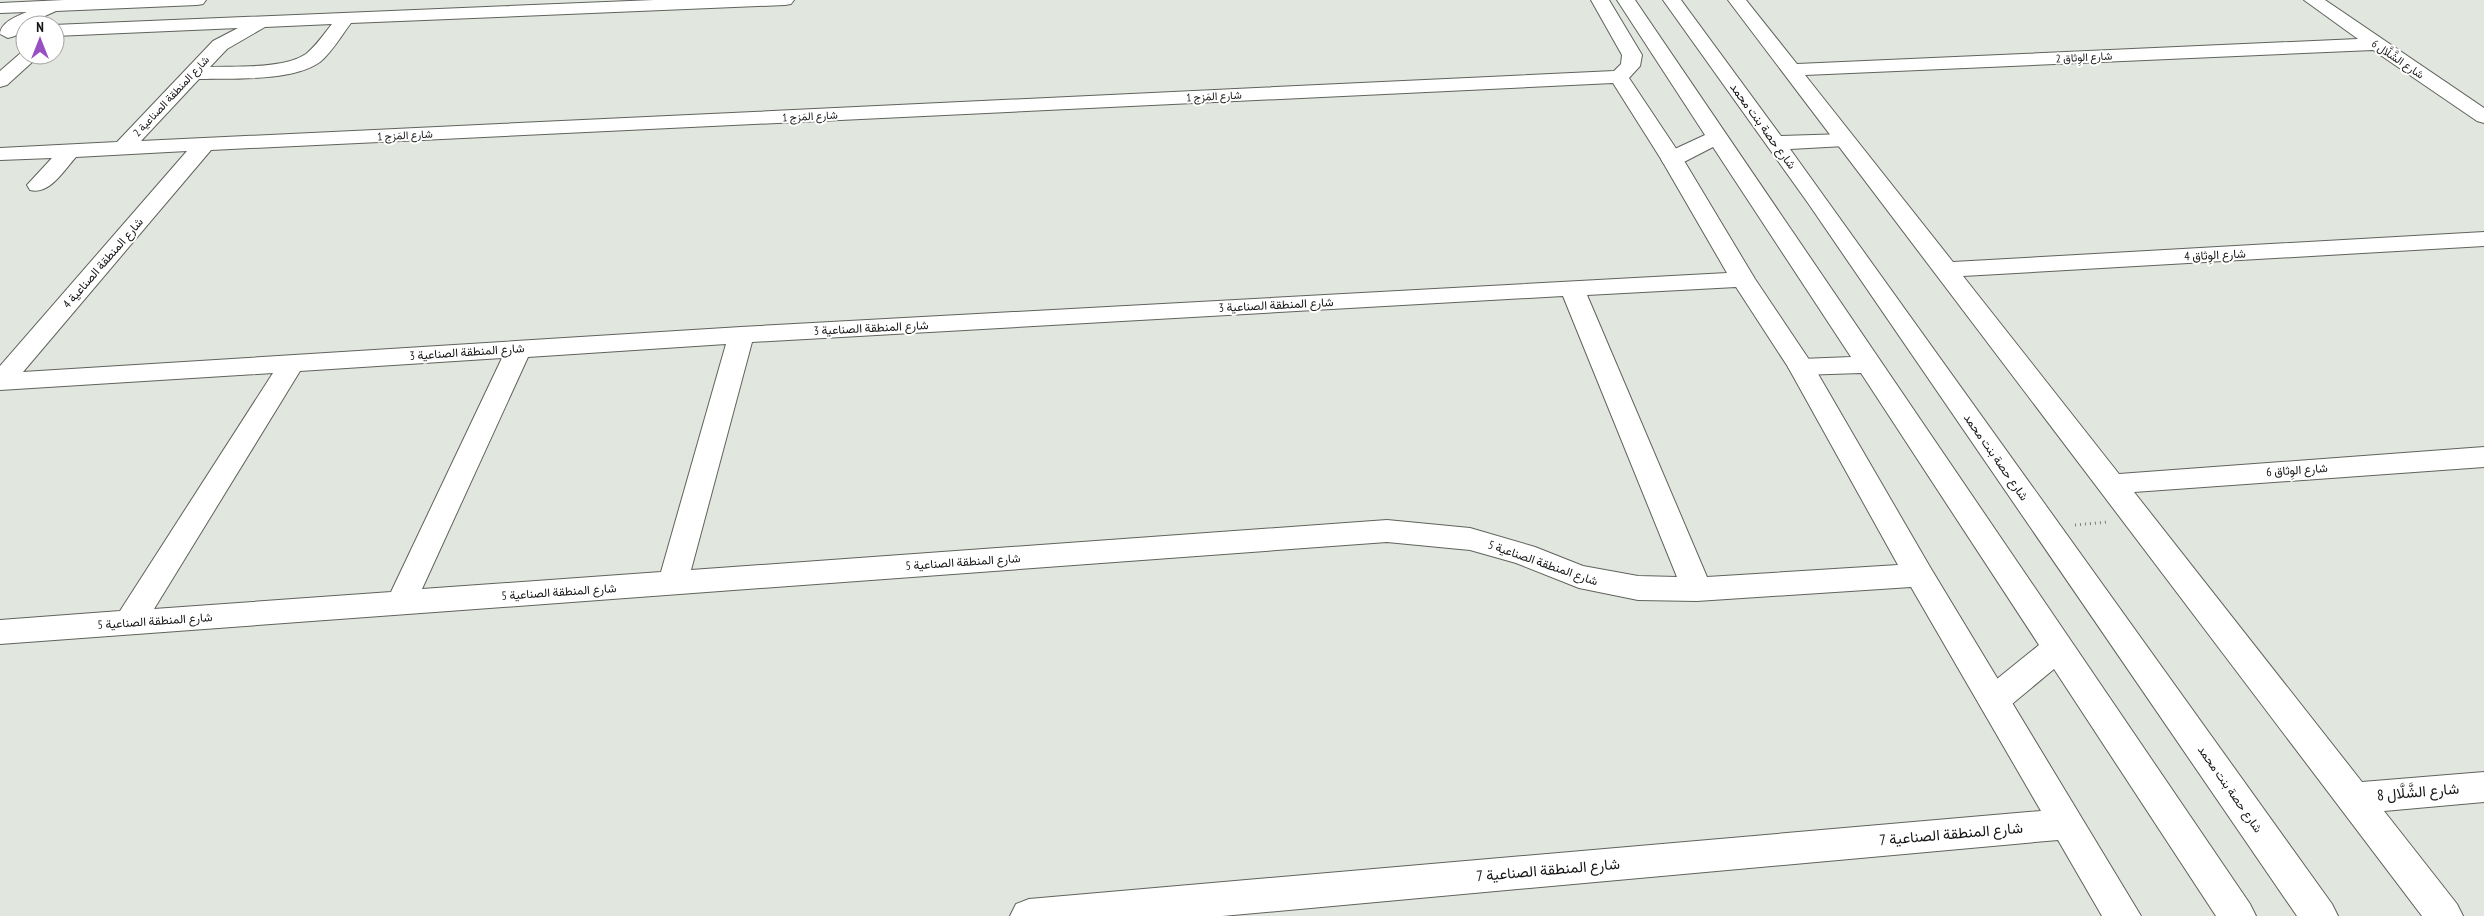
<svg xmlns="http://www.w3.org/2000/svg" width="2484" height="916" font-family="'PT Sans Narrow',Vazirmatn,sans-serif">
<rect width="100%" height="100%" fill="#e1e6de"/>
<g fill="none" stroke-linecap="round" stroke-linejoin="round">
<defs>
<g id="minor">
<path d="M64 0H206L203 4 197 5 56 11 25 25 15 36 8 38 0 34C1 22 17 16 27 12L0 13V3Z"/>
<path d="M654 0H794L791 4 785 5 351 23C341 36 332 52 320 62 292 82 232 78 199 79L141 141 1614 71 1621 64 1622 55 1591 0H1609L1642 55 1640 66 1629 78 1683 159 1755 279 1814 367 1930 567 2141 916H2102L2058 840 1222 916H1010L1016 904 1029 899 2041 811 1911 587 1697 601 1638 600 1579 588 1516 563 1470 550 1387 542 0 644V620L120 611 273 373 0 390V366L187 151 76 157C64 170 50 195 30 190L27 185 52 158 0 160V148L117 142 213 41 238 28 55 36V25H53ZM332 24C324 34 316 46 306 54 284 69 237 66 210 67L227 49 265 27ZM1613 83 1661 159 1727 273 741 327 23 372 211 150ZM1736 287 1788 367 1898 565 1707 577 1587 295ZM1563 296 1677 577 1638 576 1583 566 1535 547 1470 528 1387 520 691 570 752 342ZM726 344 661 572 422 589 528 357ZM502 358 391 592 154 609 300 371Z"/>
<path d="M1728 0H1746L1797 64 2358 39 2304 0H2325L2484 108V123L2477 121 2373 50 1805 75 1953 262 2484 232V246L1963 276 2119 474 2484 447V467L2134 492 2362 782 2484 772V802L2384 811 2457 904 2463 916H2422Z"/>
<path d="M23 51H25V55H40L7 85 0 87V71Z"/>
</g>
<g id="major">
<path d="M1617 0H1635L2250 904 2256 916H2216L2054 669 2006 709 1994 713 1982 709 1978 700 1982 691 2039 645 1861 373 1801 375 1792 373 1788 367 1792 361 1801 359 1851 357 1713 147 1680 164 1672 165 1664 164 1661 159 1664 154 1705 135Z"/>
<path d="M1663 0H1681L1781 136 1845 134 1852 136 1855 140 1852 144 1845 146 1790 149 2332 904 2338 916H2297L1808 203Z"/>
</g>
</defs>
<!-- minor casing -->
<use href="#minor" stroke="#5f635c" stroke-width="2"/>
<!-- major casing -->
<use href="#major" stroke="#5f635c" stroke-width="2"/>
<!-- path -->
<path stroke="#7c7f7a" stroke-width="3" stroke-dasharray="1 4" stroke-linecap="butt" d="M2075 525 2108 522"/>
<!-- minor -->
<use href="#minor" fill="#fff" fill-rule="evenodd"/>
<!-- major -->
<use href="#major" fill="#fff" fill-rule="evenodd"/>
</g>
<g text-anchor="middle" stroke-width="4" stroke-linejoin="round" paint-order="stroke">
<!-- far-street labels -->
<g font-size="11" fill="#161715" stroke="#fff">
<text transform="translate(2084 57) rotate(-3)" y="4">شارع الوِثاق 2</text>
<text transform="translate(2398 59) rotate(34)" y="4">شارع الشَّلَّال 6</text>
<text transform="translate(171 96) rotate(-47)" y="4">شارع المنطقة الصناعية 2</text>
<text transform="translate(1214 96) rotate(-3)" y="4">شارع المَزج 1</text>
<text transform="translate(810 116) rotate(-3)" y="4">شارع المَزج 1</text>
<text transform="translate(405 135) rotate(-3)" y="4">شارع المَزج 1</text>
</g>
<!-- street labels -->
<g font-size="12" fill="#161715" stroke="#fff">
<text transform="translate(1763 126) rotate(54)" y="4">شارع حصة بنت محمد</text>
<text transform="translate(2215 255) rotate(-3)" y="4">شارع الوِثاق 4</text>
<text transform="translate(103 263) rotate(-49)" y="4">شارع المنطقة الصناعية 4</text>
<text transform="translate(1276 305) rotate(-3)" y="4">شارع المنطقة الصناعية 3</text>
<text transform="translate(871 328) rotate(-3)" y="4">شارع المنطقة الصناعية 3</text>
<text transform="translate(467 352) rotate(-4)" y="4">شارع المنطقة الصناعية 3</text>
<text transform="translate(1996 457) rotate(55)" y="4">شارع حصة بنت محمد</text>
<text transform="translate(2297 470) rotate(-4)" y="4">شارع الوِثاق 6</text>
<text transform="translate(963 562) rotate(-4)" y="4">شارع المنطقة الصناعية 5</text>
<text transform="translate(1543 563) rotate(19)" y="4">شارع المنطقة الصناعية 5</text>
<text transform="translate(559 592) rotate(-4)" y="4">شارع المنطقة الصناعية 5</text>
<text transform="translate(155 621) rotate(-4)" y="4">شارع المنطقة الصناعية 5</text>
<text transform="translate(2230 789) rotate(55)" y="4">شارع حصة بنت محمد</text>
</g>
<!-- near-street labels -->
<g font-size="15" fill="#161715" stroke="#fff">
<text transform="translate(2418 792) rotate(-5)" y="5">شارع الشَّلَّال 8</text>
<text transform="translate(1951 834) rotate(-5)" y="5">شارع المنطقة الصناعية 7</text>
<text transform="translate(1548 870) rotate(-5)" y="5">شارع المنطقة الصناعية 7</text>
</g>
</g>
<!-- north arrow -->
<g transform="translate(40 40)"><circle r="24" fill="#ffffff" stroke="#a2a2a1"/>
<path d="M0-4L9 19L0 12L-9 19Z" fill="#984fc2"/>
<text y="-8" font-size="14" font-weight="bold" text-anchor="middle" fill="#161715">N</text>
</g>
</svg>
